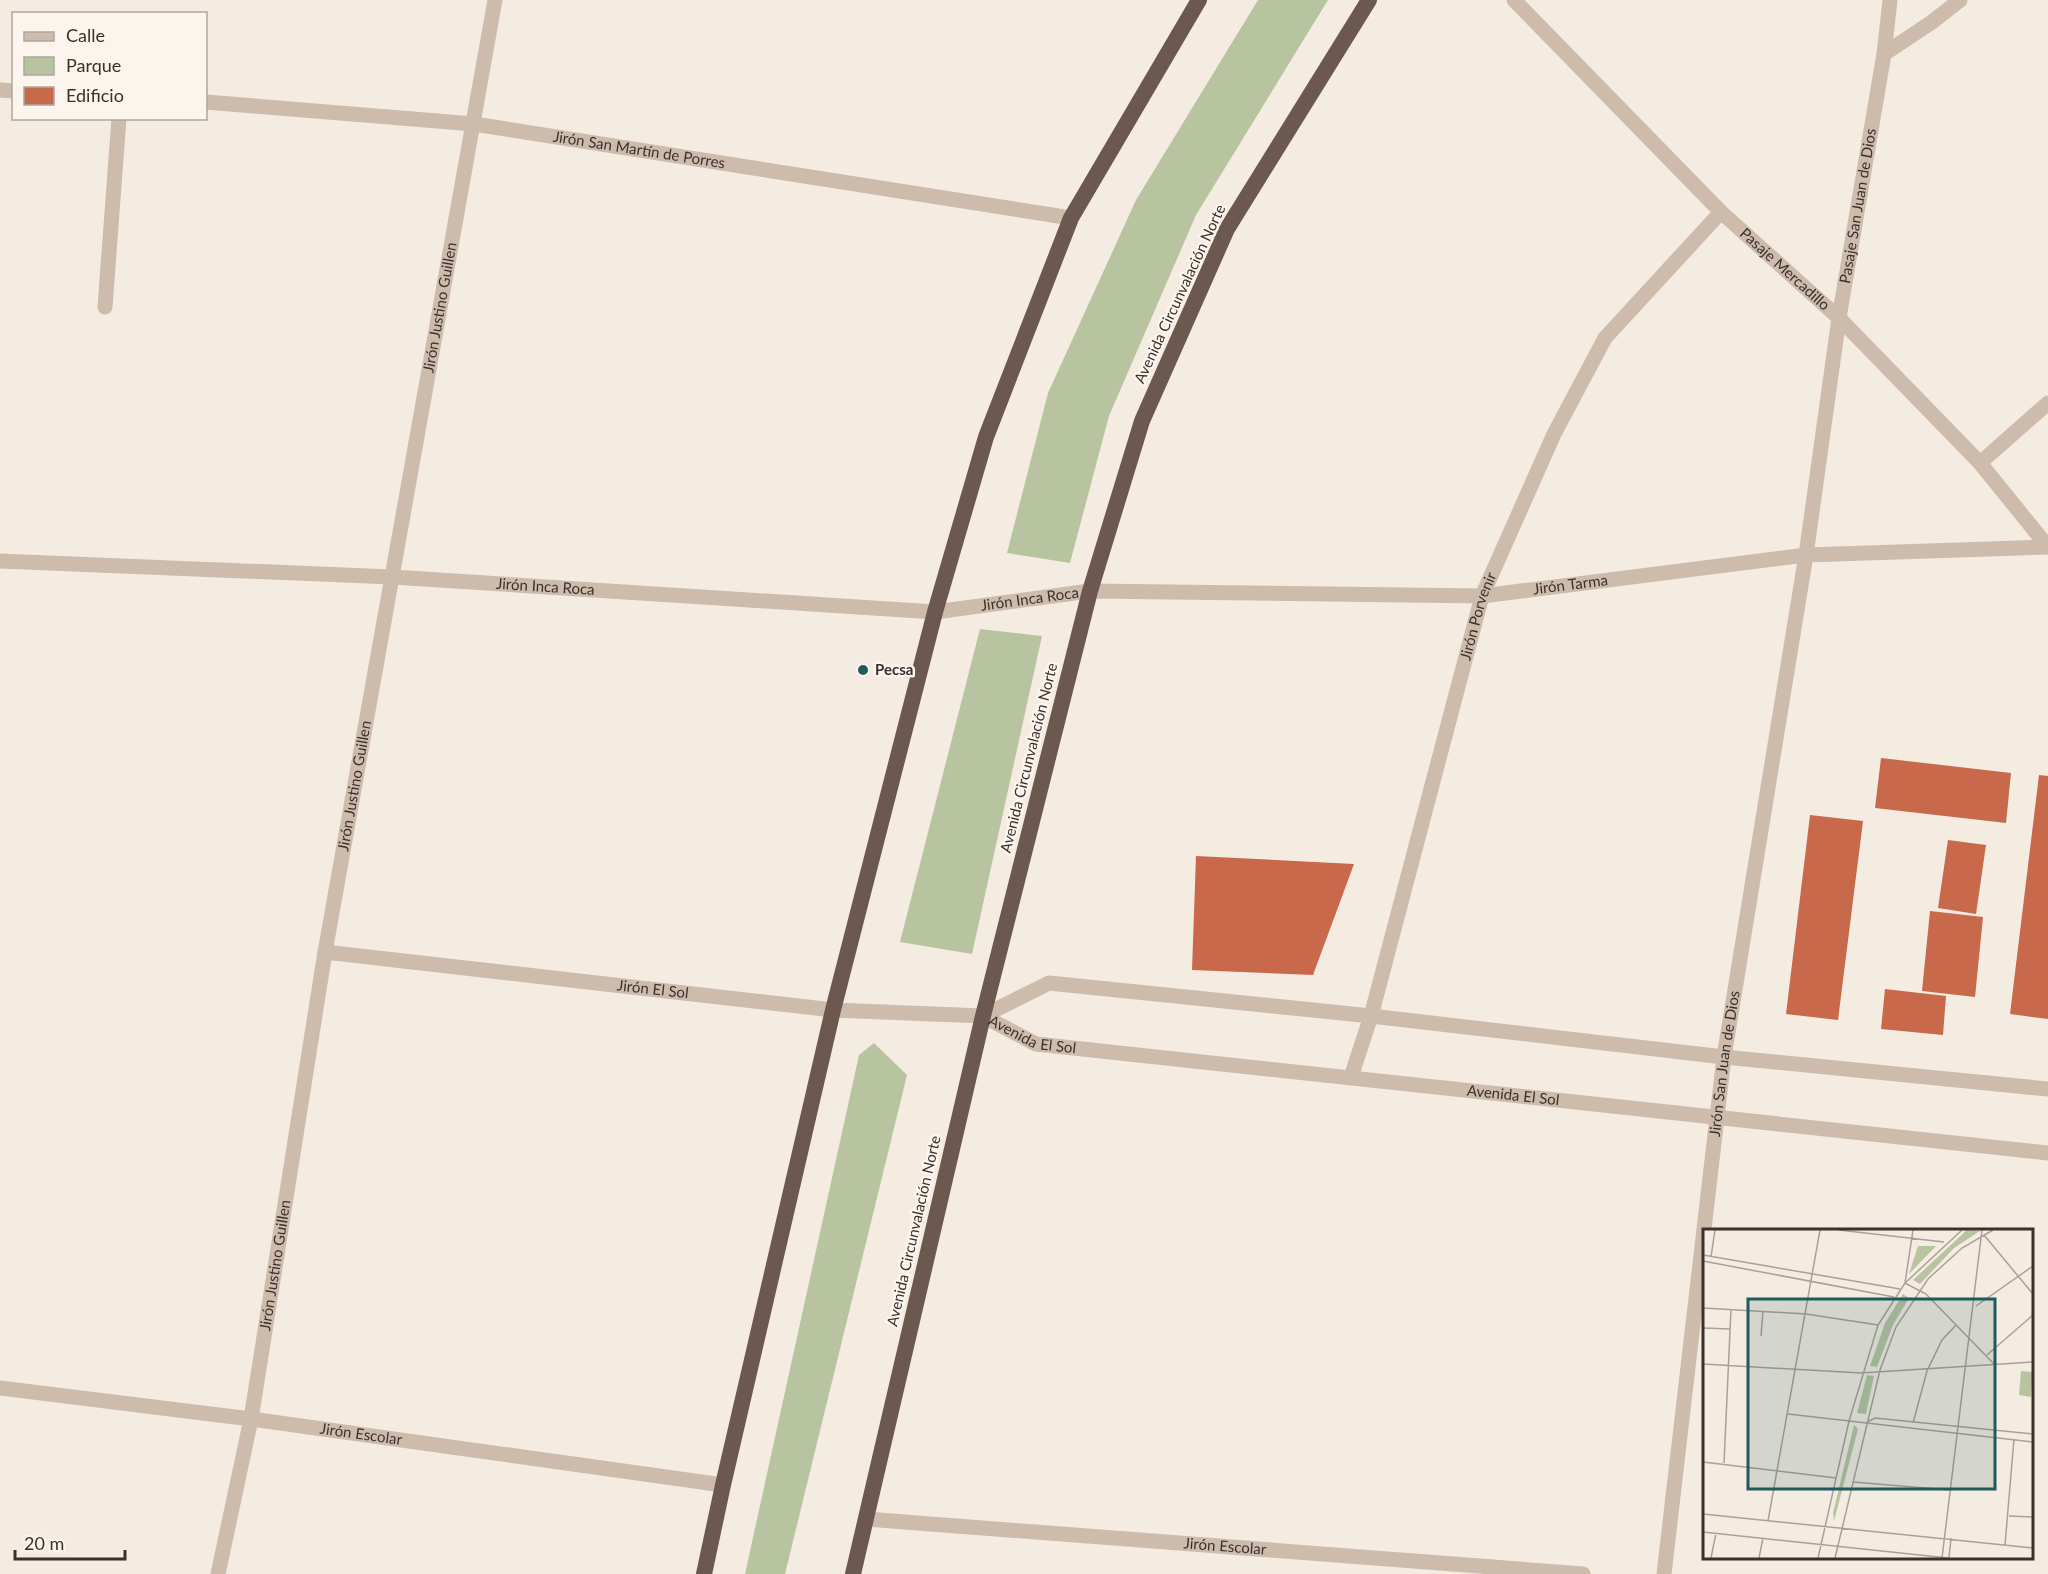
<svg xmlns="http://www.w3.org/2000/svg" width="2048" height="1574" font-family="Lato,sans-serif">
<rect width="100%" height="100%" fill="#f4ebe1"/>
<!-- green -->
<g fill="#b8c4a0">
<path d="M1258 0H1328L1196 215 1109 416 1070 563 1007 553 1048 393 1136 200Z"/>
<path d="M980 629 1042 636 972 954 900 942Z"/>
<path d="M874 1043 907 1075 785 1574H745L859 1055Z"/>
</g>
<!-- building -->
<g fill="#c8694b">
<path d="M1881 758 2011 773 2006 823 1875 808Z"/>
<path d="M2039 775 2048 776V1019L2010 1014Z"/>
<path d="M1810 815 1863 821 1838 1020 1786 1014Z"/>
<path d="M1948 840 1986 845 1976 914 1938 908Z"/>
<path d="M1196 856 1354 864 1313 975 1192 970Z"/>
<path d="M1930 911 1983 917 1975 997 1922 991Z"/>
<path d="M1885 989 1946 996 1943 1035 1881 1029Z"/>
</g>
<g fill="none" stroke-linecap="round" stroke-linejoin="round">
<!-- minor -->
<g stroke="#cdbbac" stroke-width="15">
<path id="s1" d="M1514 0 1721 212 1839 318 1980 463 2048 547"/>
<path d="M1884 54 1932 22 1960 0"/>
<path d="M0 90 14 91"/>
<path id="s2" d="M206 102 474 124 1071 218"/>
<path d="M105 307 119 118"/>
<path d="M1980 463 2048 403"/>
<path id="s3" d="M0 561 392 577 935 612 1090 591 1482 596 1806 555 2048 547"/>
<path id="s4" d="M325 952 833 1010"/>
<path id="s5" d="M1351 1077 1371 1016 1482 596 1554 434 1605 338 1721 212"/>
<path id="s6" d="M0 1388 251 1419 723 1485"/>
<path id="s7" d="M866 1519 1583 1574"/>
<path id="s8" d="M218 1574 251 1419 325 952 495 0"/>
<path id="s9" d="M1664 1574 1724 1057 1806 555 1839 318 1884 54 1890 0"/>
</g>
<!-- tertiary -->
<g stroke="#cdbbac" stroke-width="15">
<path id="s10" d="M833 1010 983 1016 1036 1044 2048 1153"/>
<path d="M983 1016 1049 983 1371 1016 1724 1057 2048 1089"/>
</g>
<!-- trunk -->
<g stroke="#6c584f" stroke-width="16">
<path d="M704 1574 723 1485 833 1010 935 612 986 437 1071 218 1199 0"/>
<path d="M853 1574 983 1016 1090 591 1142 421 1227 229 1369 0"/>
</g>
</g>
<!-- markers -->
<circle fill="#1f5a5e" stroke="#fbf5ee" stroke-width="2" cx="863" cy="670" r="6"/>
<g text-anchor="middle" stroke-width="5" stroke-linejoin="round" paint-order="stroke">
<!-- street labels -->
<g font-size="15" fill="#3b302b" stroke="#fbf5ee">
<text dy="5" stroke="none"><textPath href="#s2" startOffset="436">Jirón San Martín de Porres</textPath></text>
<text dy="5" stroke="none"><textPath href="#s9" startOffset="1382">Pasaje San Juan de Dios</textPath></text>
<text dy="5" stroke="none"><textPath href="#s1" startOffset="382">Pasaje Mercadillo</textPath></text>
<text transform="translate(1180 294) rotate(-65)" y="5">Avenida Circunvalación Norte</text>
<text dy="5" stroke="none"><textPath href="#s8" startOffset="1286">Jirón Justino Guillen</textPath></text>
<text dy="5" stroke="none"><textPath href="#s3" startOffset="1574">Jirón Tarma</textPath></text>
<text dy="5" stroke="none"><textPath href="#s3" startOffset="546">Jirón Inca Roca</textPath></text>
<text dy="5" stroke="none"><textPath href="#s3" startOffset="1032">Jirón Inca Roca</textPath></text>
<text dy="5" stroke="none"><textPath href="#s5" startOffset="478">Jirón Porvenir</textPath></text>
<text transform="translate(1029 758) rotate(-76)" y="5">Avenida Circunvalación Norte</text>
<text dy="5" stroke="none"><textPath href="#s8" startOffset="800">Jirón Justino Guillen</textPath></text>
<text dy="5" stroke="none"><textPath href="#s4" startOffset="330">Jirón El Sol</textPath></text>
<text dy="5" stroke="none"><textPath href="#s10" startOffset="204">Avenida El Sol</textPath></text>
<text dy="5" stroke="none"><textPath href="#s9" startOffset="514">Jirón San Juan de Dios</textPath></text>
<text dy="5" stroke="none"><textPath href="#s10" startOffset="690">Avenida El Sol</textPath></text>
<text transform="translate(914 1231) rotate(-77)" y="5">Avenida Circunvalación Norte</text>
<text dy="5" stroke="none"><textPath href="#s8" startOffset="314">Jirón Justino Guillen</textPath></text>
<text dy="5" stroke="none"><textPath href="#s6" startOffset="364">Jirón Escolar</textPath></text>
<text dy="5" stroke="none"><textPath href="#s7" startOffset="360">Jirón Escolar</textPath></text>
</g>
<!-- poi labels -->
<g font-size="15" font-weight="bold" fill="#3b302b" stroke="#fbf5ee" text-anchor="start">
<text x="875" y="675">Pecsa</text>
</g>
</g>
<!-- overview -->
<g transform="translate(1703 1229)">
<rect width="330" height="330" fill="#f4ebe1"/>
<path d="M264 1 277 2 251 19 217 55 210 51ZM215 17H233L206 45ZM200 65 206 69 190 96 174 138 167 137 182 94ZM318 142 330 143 328 168 316 166ZM164 146 171 147 163 185 154 184ZM151 196 155 200 131 292 130 284Z" fill="#b8c4a0"/>
<path fill="none" stroke="#aaa098" stroke-width="1.5" d="M136 1 241 13M210 1 202 54 223 65 292 136M281 6 330 65M0 26 197 60M8 28 12 1M0 32 191 68M273 77 330 37M0 79 103 85 175 96M0 99 27 100M58 107 60 82M284 126 330 86M0 135 158 144 330 133M85 185 330 213M164 193 172 189 330 205M210 194 224 142 239 111 253 96M0 233 133 249M21 234 28 80M150 253 246 261M0 285 330 319M306 287 330 288M65 292 117 1M0 303 245 329M302 316 311 210M8 329 13 304M56 329 60 309M115 329 146 192 175 96 202 54 259 1M132 329 177 141 193 98 225 50 259 19 290 1M239 329 279 1M246 329 248 309"/>
<path fill="#1f5a5e" fill-opacity="0.15" stroke="#1f5a5e" stroke-width="3" d="M45 70H292V260H45Z"/>
<rect width="330" height="330" fill="none" stroke="#3b302b" stroke-width="3"/>
</g>
<!-- legend -->
<rect x="12" y="12" width="195" height="108" fill="#fbf5ee" stroke="#aea6a0" stroke-width="1.5"/>
<rect x="24" y="32" width="30" height="9" fill="#cdbbac" stroke="#aea6a0" stroke-width="1.5"/>
<text x="66" y="42" font-size="18" fill="#3b302b">Calle</text>
<rect x="24" y="57" width="30" height="18" fill="#b8c4a0" stroke="#aea6a0" stroke-width="1.5"/>
<text x="66" y="72" font-size="18" fill="#3b302b">Parque</text>
<rect x="24" y="87" width="30" height="18" fill="#c8694b" stroke="#aea6a0" stroke-width="1.5"/>
<text x="66" y="102" font-size="18" fill="#3b302b">Edificio</text>
<!-- scale -->
<path d="M15 1550v9h110v-9" fill="none" stroke="#3b302b" stroke-width="3"/>
<text x="24" y="1550" font-size="18" fill="#3b302b" stroke="#fbf5ee" stroke-width="4.5" paint-order="stroke">20 m</text>
</svg>
